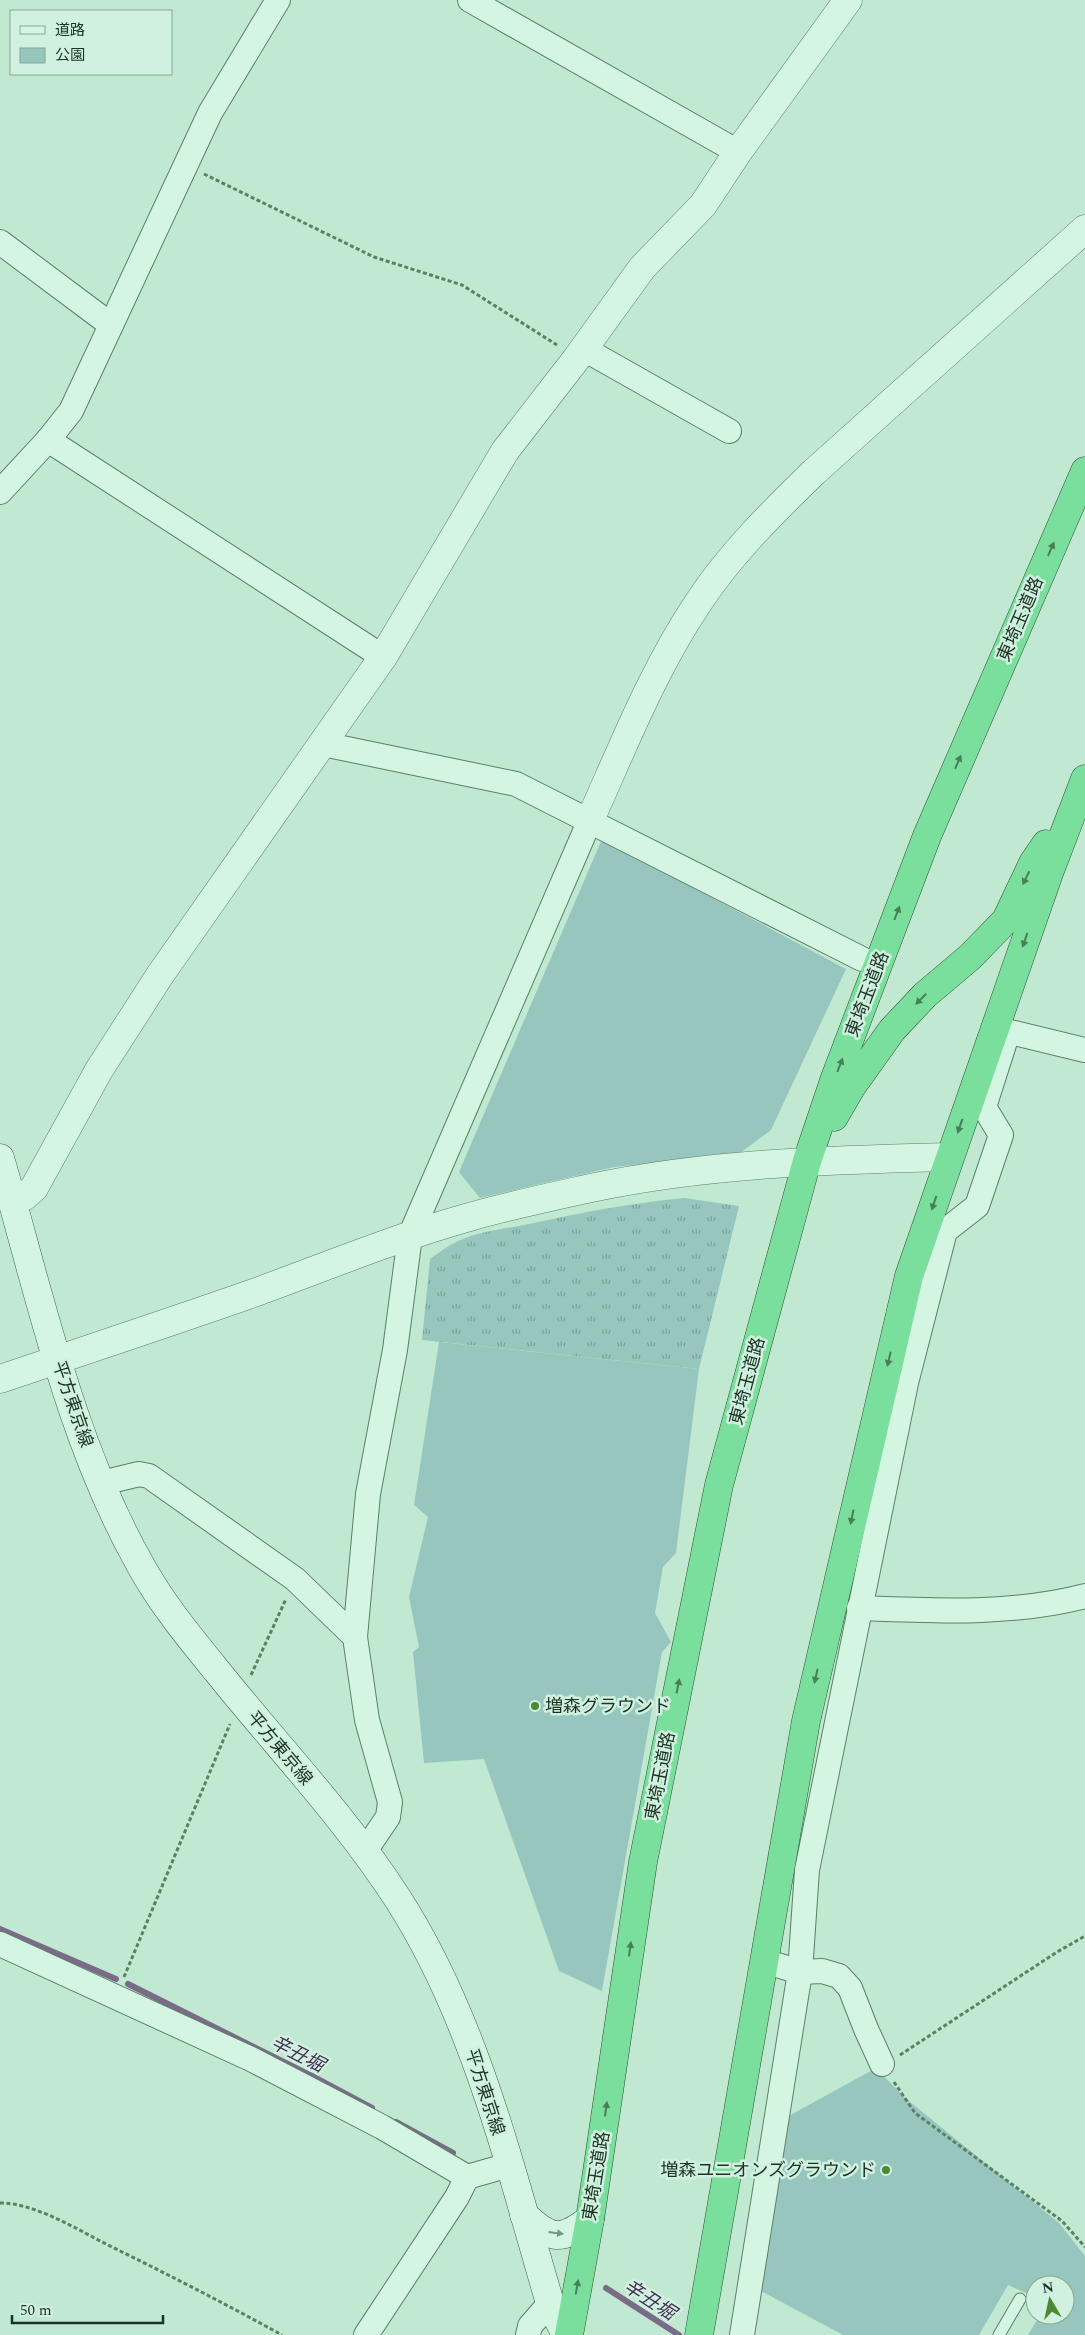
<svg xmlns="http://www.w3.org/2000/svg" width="1085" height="2335" font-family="Spectral,'Noto Sans JP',serif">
<defs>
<pattern id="grass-tufts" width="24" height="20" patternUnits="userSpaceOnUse" patternTransform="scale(1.25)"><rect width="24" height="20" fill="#97c6be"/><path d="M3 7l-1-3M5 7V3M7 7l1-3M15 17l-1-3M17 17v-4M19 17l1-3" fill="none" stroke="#7ba19a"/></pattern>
</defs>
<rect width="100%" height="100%" fill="#c1e9d2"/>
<!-- grass -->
<path fill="url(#grass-tufts)" d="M684 1198 739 1206 699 1369 422 1340 430 1259C437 1254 445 1248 452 1244 476 1231 507 1229 534 1223 583 1212 633 1203 684 1198Z"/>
<!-- park -->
<g fill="#97c6be">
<path d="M602 839 846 969 771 1130 740 1153 614 1167 480 1198 459 1172Z"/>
<path d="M439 1342 699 1369 676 1553 663 1567 655 1613 671 1642 662 1652 602 1991 559 1971 484 1759 424 1763 413 1652 419 1647 409 1597 428 1517 414 1505Z"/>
<path d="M876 2068 904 2097 1059 2223 1085 2256V2335H1028L1040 2315H1065V2285H1035V2297L1008 2285 979 2335H843L759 2290 785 2118Z"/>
</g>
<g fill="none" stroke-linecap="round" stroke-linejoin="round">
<!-- stream -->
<g stroke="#7a6c89" stroke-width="6">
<path d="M0 1929 116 1979"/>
<path d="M128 1984 312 2076 372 2108"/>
<path d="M396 2122 453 2153"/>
<path d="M606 2288 679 2335"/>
</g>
<defs>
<path id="service" d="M999 2335 1020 2299"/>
<g id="minor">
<path d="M470 0 738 152"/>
<path d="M0 242 111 325"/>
<path d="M584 349 729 431"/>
<path d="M48 440 383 657"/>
<path d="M0 492 48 440 71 411 210 113 278 0"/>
<path d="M323 744 516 784 862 959"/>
<path d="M994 1028 1085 1050"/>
<path d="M102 1483 139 1474 149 1476 295 1579 355 1637 367 1720 390 1802 388 1817 365 1851"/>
<path d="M859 1608C933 1611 1012 1615 1085 1596"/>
<path d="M355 1637 368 1494 395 1350 410 1236 590 820"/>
<path d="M0 1944 251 2059 382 2127 467 2177 509 2165"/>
<path d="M764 1961 800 1972 822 1971 839 1976 850 1988 866 2029 882 2064"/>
<path d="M366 2335 457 2197 467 2177"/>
<path d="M528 2335 530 2326 550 2303"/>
<path d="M742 2335 800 1972 807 1870 906 1383 945 1231 977 1206 1001 1135 984 1107 1008 1032"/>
</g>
<g id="tertiary">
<path d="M590 820C623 747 653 670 698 603 730 554 772 513 814 472L1085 229"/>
<path d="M12 1199 25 1196 34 1188 99 1070 160 975 383 657 505 451 577 358 642 268 703 205 738 152 848 0"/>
<path d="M0 1379C83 1351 165 1324 248 1295 320 1269 392 1239 466 1218 507 1206 550 1197 591 1188 709 1163 829 1160 949 1157"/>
</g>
<g id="secondary">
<path d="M0 1158C40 1295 70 1441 141 1566 162 1604 190 1638 217 1671 277 1746 345 1817 398 1899 476 2021 509 2165 550 2303L566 2335"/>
<path d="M524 2215C551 2240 560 2242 590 2219"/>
</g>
<g id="trunk">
<path d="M834 1117 852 1086 892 1030 925 995 970 957 1006 920 1033 863 1046 844"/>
<path d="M569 2335 590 2219 643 1862 719 1485 807 1161 835 1078 927 836 1085 471"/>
<path d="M699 2335 806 1721 909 1276 1049 873 1085 779"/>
</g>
</defs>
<!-- service casing -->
<use href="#service" stroke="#5b8164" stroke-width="13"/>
<!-- minor casing -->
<use href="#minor" stroke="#5b8164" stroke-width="26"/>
<!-- tertiary casing -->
<use href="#tertiary" stroke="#5b8164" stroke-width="29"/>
<!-- secondary casing -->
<use href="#secondary" stroke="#3e6346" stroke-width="29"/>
<!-- trunk casing -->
<use href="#trunk" stroke="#2f4f35" stroke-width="29"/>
<!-- path -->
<g stroke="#5b8164" stroke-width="3" stroke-dasharray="4 2.5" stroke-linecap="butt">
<path d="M204 174 374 257 462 285 557 345"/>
<path d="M251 1675 286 1599"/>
<path d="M124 1977 230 1724"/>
<path d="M900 2055 1057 1952 1085 1936"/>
<path d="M894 2082 915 2113 1062 2221 1085 2247"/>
<path d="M0 2203C34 2203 75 2228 106 2244 165 2273 224 2303 282 2335"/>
</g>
<!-- service -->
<use href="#service" stroke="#d4f5e2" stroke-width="11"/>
<!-- minor -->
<use href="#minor" stroke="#d4f5e2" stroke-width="24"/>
<!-- tertiary -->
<use href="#tertiary" stroke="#d4f5e2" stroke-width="28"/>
<!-- secondary -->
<use href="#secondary" stroke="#d4f5e2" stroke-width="28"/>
<!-- trunk -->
<use href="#trunk" stroke="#7ade9c" stroke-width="28"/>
</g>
<!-- one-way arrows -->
<defs><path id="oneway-solid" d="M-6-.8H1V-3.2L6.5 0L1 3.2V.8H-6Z" transform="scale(1.25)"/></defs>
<g fill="#477f59">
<use href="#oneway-solid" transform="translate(1051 549) rotate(-66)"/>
<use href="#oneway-solid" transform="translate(958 762) rotate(-67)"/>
<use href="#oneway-solid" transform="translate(1026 878) rotate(116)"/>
<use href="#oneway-solid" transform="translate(897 913) rotate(-69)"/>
<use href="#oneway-solid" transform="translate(1025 940) rotate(109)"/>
<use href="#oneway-solid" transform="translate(921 999) rotate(135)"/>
<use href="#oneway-solid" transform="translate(840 1065) rotate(-69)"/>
<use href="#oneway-solid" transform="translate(960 1126) rotate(109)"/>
<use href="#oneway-solid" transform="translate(934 1203) rotate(109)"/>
<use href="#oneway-solid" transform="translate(889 1359) rotate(103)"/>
<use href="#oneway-solid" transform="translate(852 1517) rotate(102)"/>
<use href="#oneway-solid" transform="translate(816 1676) rotate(103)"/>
<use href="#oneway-solid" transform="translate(678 1686) rotate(-79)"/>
<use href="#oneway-solid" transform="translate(630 1949) rotate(-82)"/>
<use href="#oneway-solid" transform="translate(606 2109) rotate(-82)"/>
<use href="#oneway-solid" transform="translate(577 2287) rotate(-80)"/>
</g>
<use fill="#789482" href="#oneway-solid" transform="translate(556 2233) rotate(7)"/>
<!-- markers -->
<g fill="#4a8a30" stroke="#d0f1df" stroke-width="2">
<circle cx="535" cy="1706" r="5"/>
<circle cx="886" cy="2170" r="5"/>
</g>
<g text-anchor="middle" stroke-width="5" stroke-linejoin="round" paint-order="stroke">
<!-- street labels -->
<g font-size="18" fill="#1d3222" stroke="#d0f1df">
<text transform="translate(1020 619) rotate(-67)" y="6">東埼玉道路</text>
<text transform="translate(867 994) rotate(-69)" y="6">東埼玉道路</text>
<text transform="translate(747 1381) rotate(-75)" y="6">東埼玉道路</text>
<text transform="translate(73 1404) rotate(71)" y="6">平方東京線</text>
<text transform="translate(280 1748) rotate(50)" y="6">平方東京線</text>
<text transform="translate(660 1776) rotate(-79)" y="6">東埼玉道路</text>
<text transform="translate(485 2092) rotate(72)" y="6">平方東京線</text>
<text transform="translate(596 2176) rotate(-81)" y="6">東埼玉道路</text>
</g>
<!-- poi labels -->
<g font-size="18" fill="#1d3222" stroke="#d0f1df" text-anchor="start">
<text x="545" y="1712">増森グラウンド</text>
<text x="876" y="2176" text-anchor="end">増森ユニオンズグラウンド</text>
</g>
<!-- water labels -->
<g font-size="19" font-style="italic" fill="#452e51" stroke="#d0f1df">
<text transform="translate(298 2053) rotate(27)" y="7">辛丑堀</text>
<text transform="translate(650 2299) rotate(33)" y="7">辛丑堀</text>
</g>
</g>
<!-- legend -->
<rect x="10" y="10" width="162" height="65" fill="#d0f1df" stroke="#88a593"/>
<rect x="20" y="26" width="25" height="8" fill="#d4f5e2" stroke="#88a593"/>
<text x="55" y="35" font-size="15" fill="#1d3222">道路</text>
<rect x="20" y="48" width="25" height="15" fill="#97c6be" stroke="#88a593"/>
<text x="55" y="60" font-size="15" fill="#1d3222">公園</text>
<!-- north arrow -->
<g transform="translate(1050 2300) rotate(351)"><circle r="24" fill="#d0f1df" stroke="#88a593"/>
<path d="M0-4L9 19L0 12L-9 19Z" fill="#4a8a30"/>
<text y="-8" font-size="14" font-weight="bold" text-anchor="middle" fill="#1d3222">N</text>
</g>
<!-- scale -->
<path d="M12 2315v8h151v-8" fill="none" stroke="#1d3222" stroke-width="2.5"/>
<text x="20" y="2315" font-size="15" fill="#1d3222" stroke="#d0f1df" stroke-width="4" paint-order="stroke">50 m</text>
</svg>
